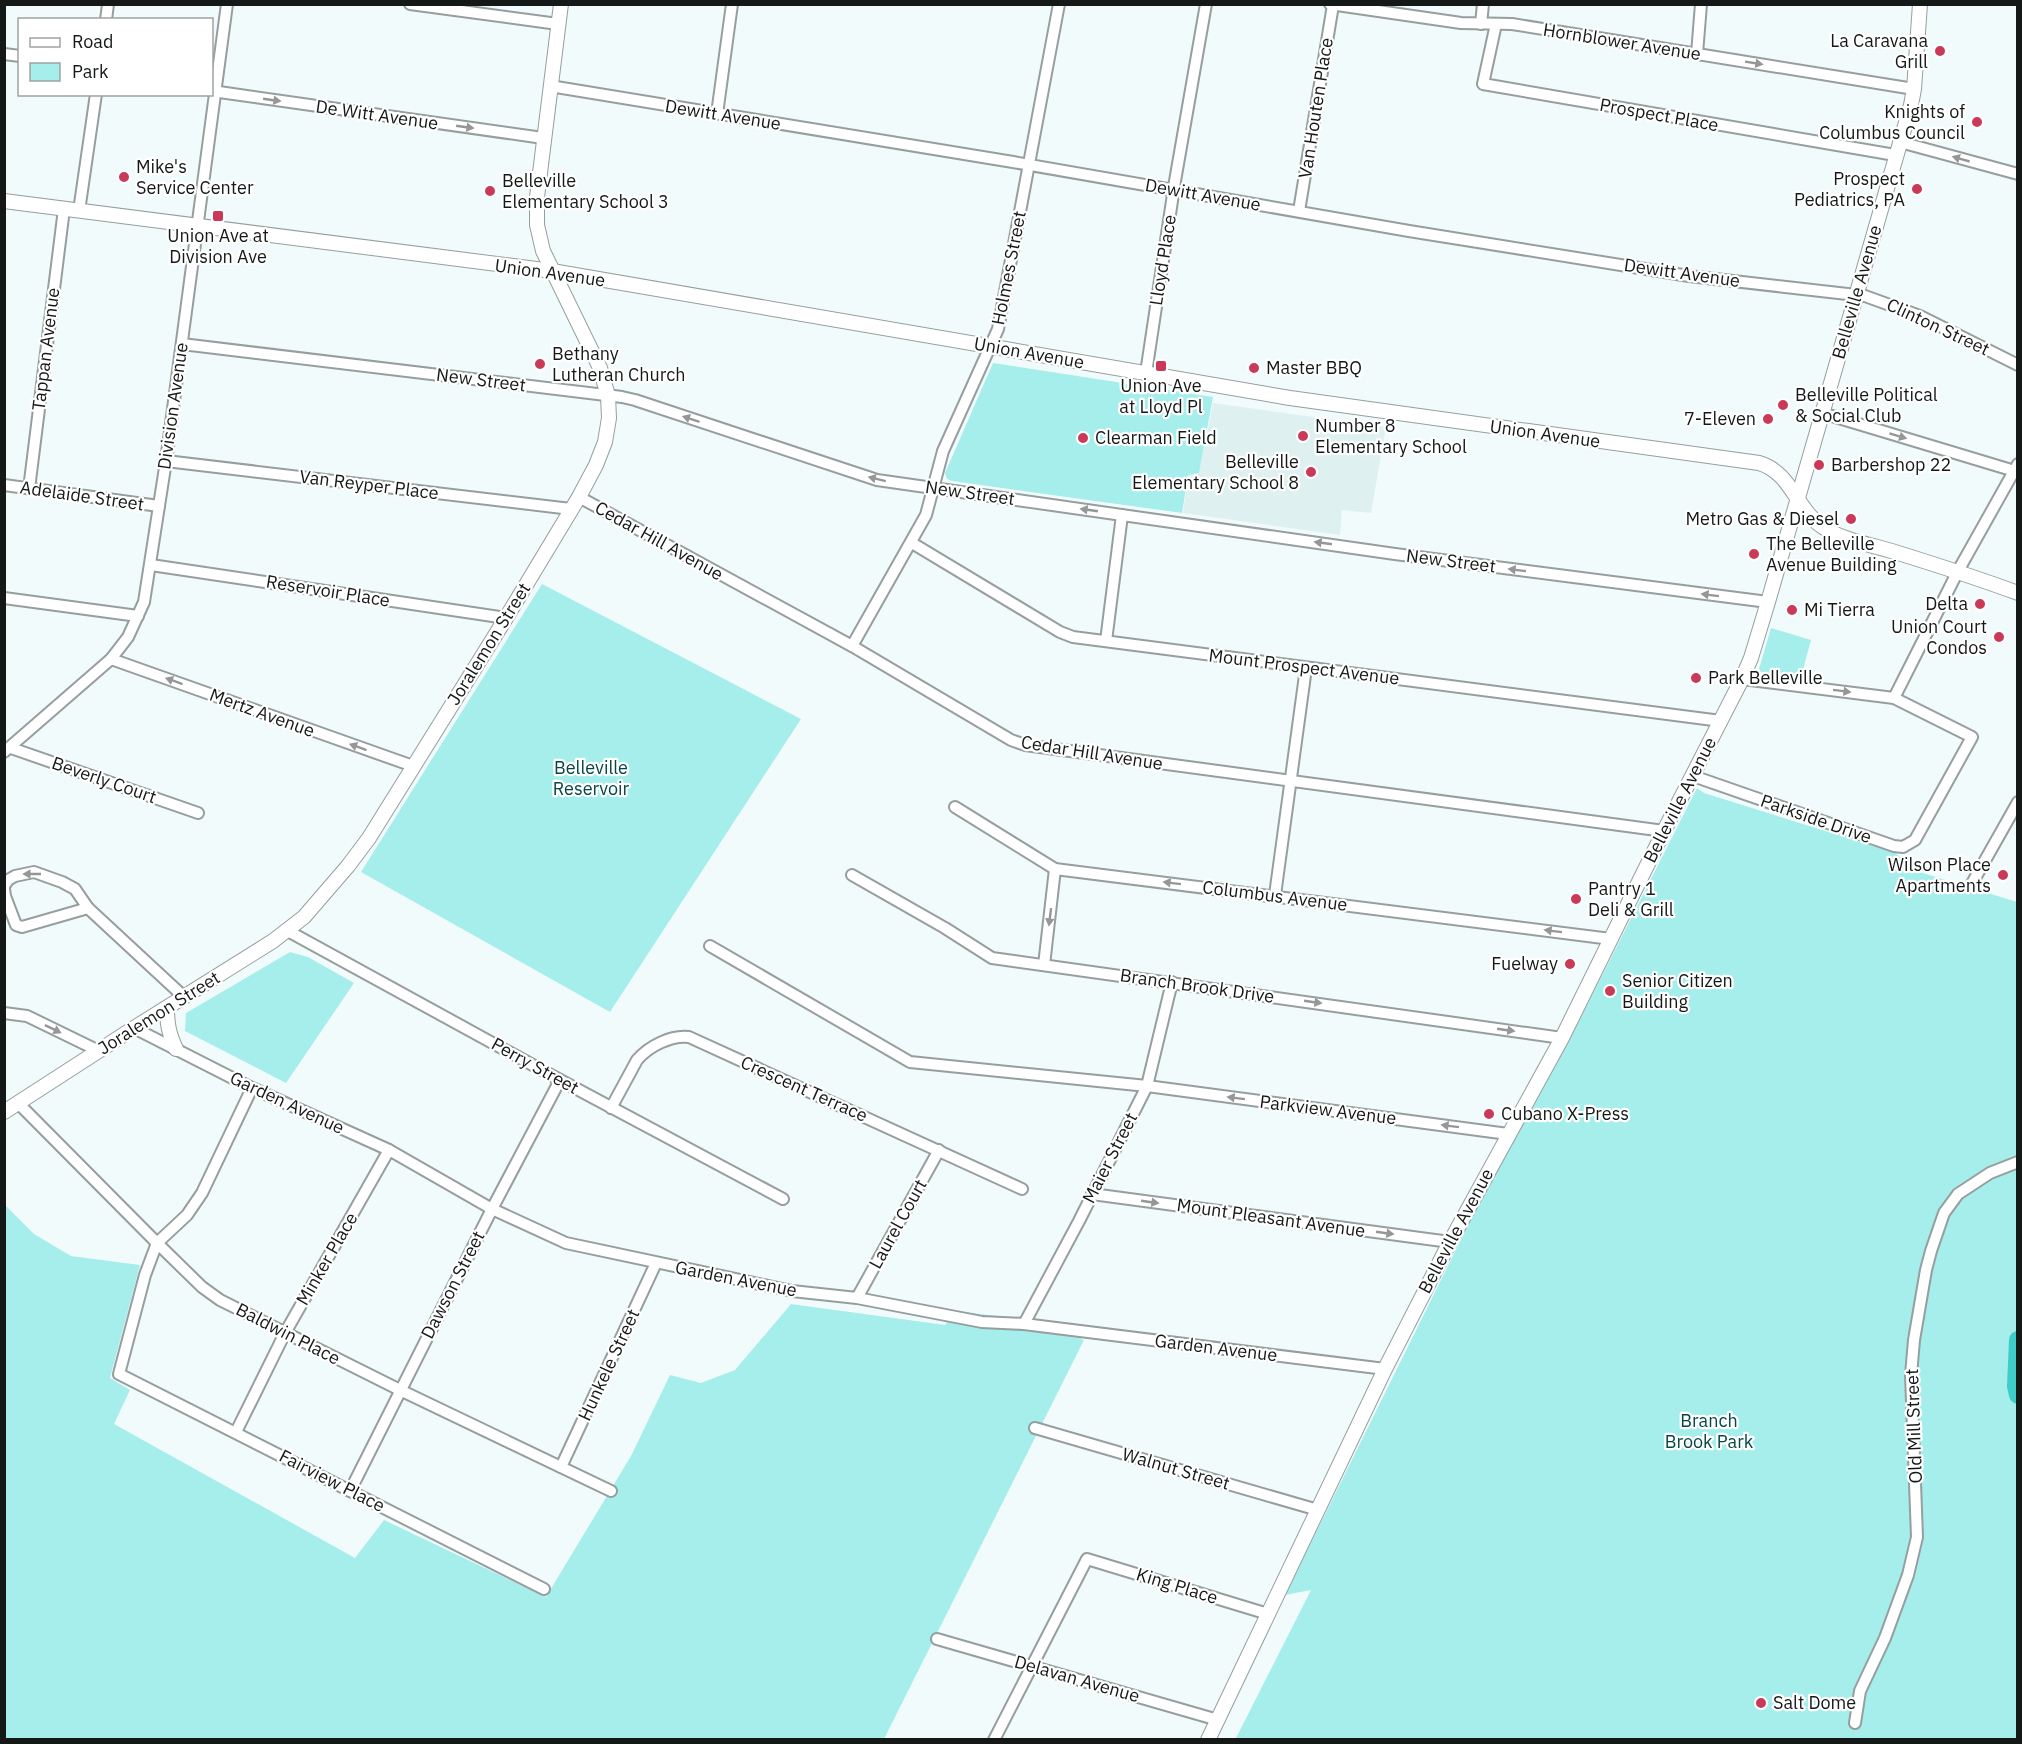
<svg xmlns="http://www.w3.org/2000/svg" width="2022" height="1744" font-family="'IBM Plex Sans',sans-serif">
<rect width="100%" height="100%" fill="#f2fbfb"/>
<!-- built -->
<path fill="#def1f0" d="M1213 403 1386 427 1371 513 1342 510 1340 535 1183 513 1188 475 1199 472Z"/>
<!-- green -->
<g fill="#a5eeeb">
<path d="M993 363 1213 397 1199 473 1188 475 1182 513 952 481 947 479 945 473Z"/>
<path d="M542 584 801 719 610 1012 361 872Z"/>
<path d="M1771 628 1811 640 1801 677 1761 672 1759 669Z"/>
<path d="M1697 788 1704 793 1896 853 1913 870 2017 902V1739L1235 1740 1311 1590 1285 1595 1487 1187 1579 1021Z"/>
<path d="M290 952 308 957 354 983 286 1083 185 1031 186 1013Z"/>
<path d="M4 1204 34 1234 71 1256 140 1265 110 1378 130 1390 114 1424 355 1558 384 1520 546 1597 631 1456 670 1375 701 1383 735 1370 791 1304 945 1325 957 1311 1087 1328 1081 1339 1084 1340 884 1739H5Z"/>
</g>
<g fill="none" stroke-linecap="round" stroke-linejoin="round">
<!-- river -->
<path stroke="#3fcdca" stroke-width="18" d="M2018 1340 2016 1386 2018 1395"/>
<defs>
<g id="street">
<path d="M410 4 558 24"/>
<path d="M1330 4 1461 23 1512 24 1914 89"/>
<path d="M106 20 108 4"/>
<path d="M1481 24 1483 4"/>
<path d="M1496 24 1483 84 1895 155"/>
<path d="M4 54 20 56"/>
<path d="M1697 54 1701 4"/>
<path d="M550 86 1013 162 1409 231 1689 276 1865 296 1920 316 2018 365"/>
<path d="M212 91 543 138"/>
<path d="M717 114 732 4"/>
<path d="M1900 142 2018 174"/>
<path d="M79 211 96 94"/>
<path d="M1299 211 1333 5"/>
<path d="M182 344 622 397 635 400 877 480 1395 554 1768 602"/>
<path d="M1146 373 1175 181 1206 4"/>
<path d="M1822 413 2018 472"/>
<path d="M166 461 571 509"/>
<path d="M4 485 159 506"/>
<path d="M29 489 64 209"/>
<path d="M579 497 852 646 1011 740 1025 745 1664 831"/>
<path d="M912 543 1060 632 1073 637 1721 721"/>
<path d="M151 565 506 618"/>
<path d="M4 598 138 616"/>
<path d="M1106 641 1122 515"/>
<path d="M852 646 926 515 943 451 998 329 1059 4"/>
<path d="M111 659 413 766"/>
<path d="M1894 698 1958 571 2018 464"/>
<path d="M11 748 198 813"/>
<path d="M4 752 111 659 128 637 144 602 166 461 227 4"/>
<path d="M1693 776 1894 846 1903 847 1915 840 1972 737 1894 698 1742 679"/>
<path d="M955 807 1055 869 1611 939"/>
<path d="M852 875 945 928 992 958 1562 1038"/>
<path d="M4 886 8 880 15 876 34 872 62 882 75 889 88 908 184 997"/>
<path d="M1970 887 2018 802"/>
<path d="M4 889 5 896 16 925 22 927 88 908"/>
<path d="M1275 895 1306 668"/>
<path d="M288 931 560 1080 783 1199"/>
<path d="M710 946 910 1062 1147 1086 1508 1134"/>
<path d="M1044 965 1055 869"/>
<path d="M4 1013 27 1016 99 1051"/>
<path d="M134 1028 252 1088 389 1150 492 1209 566 1243 792 1291 857 1298 982 1322 1024 1324 1385 1369"/>
<path d="M252 1088 202 1193 187 1215 157 1243 145 1275 119 1374 544 1589"/>
<path d="M18 1103 157 1243 202 1287 220 1300 400 1390 611 1491"/>
<path d="M611 1108 637 1060C649 1046 671 1035 689 1037L1022 1189"/>
<path d="M1092 1194 1450 1242"/>
<path d="M857 1298 939 1150"/>
<path d="M1024 1324 1079 1221 1147 1086 1172 982"/>
<path d="M1035 1428 1318 1510"/>
<path d="M236 1432 285 1333 389 1150"/>
<path d="M561 1467 656 1263"/>
<path d="M350 1491 492 1209 560 1080"/>
<path d="M937 1639 1218 1720"/>
<path d="M1855 1723 1860 1691 1885 1638 1908 1575 1917 1537 1911 1375 1914 1340 1926 1270 1931 1251 1944 1213 1958 1194 1990 1173 2018 1162"/>
<path d="M994 1740 1087 1559 1268 1614"/>
</g>
<g id="secondary">
<path d="M4 201 552 271 1290 398 1759 463C1793 473 1796 512 1826 529 1846 541 1873 545 1895 552 1937 565 1977 578 2018 593"/>
<path d="M167 1008C167 1024 169 1034 176 1049"/>
<path d="M4 1112 134 1028 273 941 304 917 348 866 369 838 506 618 579 497 596 465 605 442 609 418 608 396 600 368 543 251 537 225V197L561 4"/>
<path d="M1208 1740 1385 1369 1450 1242 1562 1038 1664 831 1742 679 1751 658 1768 602 1911 105 1914 89 1920 4"/>
</g>
</defs>
<!-- street casing -->
<use href="#street" stroke="#969e9e" stroke-width="14"/>
<!-- secondary casing -->
<use href="#secondary" stroke="#969e9e" stroke-width="16"/>
<!-- street -->
<use href="#street" stroke="#fff" stroke-width="10"/>
<!-- secondary -->
<use href="#secondary" stroke="#fff" stroke-width="14"/>
</g>
<!-- one-way arrows -->
<defs><path id="oneway-solid" d="M-6-.8H1V-3.2L6.5 0L1 3.2V.8H-6Z" transform="scale(1.5)"/></defs>
<g fill="#959797">
<use href="#oneway-solid" transform="translate(1754 63) rotate(9)"/>
<use href="#oneway-solid" transform="translate(272 100) rotate(8)"/>
<use href="#oneway-solid" transform="translate(465 127) rotate(8)"/>
<use href="#oneway-solid" transform="translate(1961 159) rotate(-164)"/>
<use href="#oneway-solid" transform="translate(691 419) rotate(-162)"/>
<use href="#oneway-solid" transform="translate(1898 436) rotate(17)"/>
<use href="#oneway-solid" transform="translate(877 479) rotate(-166)"/>
<use href="#oneway-solid" transform="translate(1089 510) rotate(-172)"/>
<use href="#oneway-solid" transform="translate(1323 543) rotate(-172)"/>
<use href="#oneway-solid" transform="translate(1517 570) rotate(-173)"/>
<use href="#oneway-solid" transform="translate(1710 595) rotate(-173)"/>
<use href="#oneway-solid" transform="translate(174 681) rotate(-160)"/>
<use href="#oneway-solid" transform="translate(1842 691) rotate(7)"/>
<use href="#oneway-solid" transform="translate(358 747) rotate(-160)"/>
<use href="#oneway-solid" transform="translate(32 874) rotate(-180)"/>
<use href="#oneway-solid" transform="translate(1172 883) rotate(-173)"/>
<use href="#oneway-solid" transform="translate(1050 917) rotate(97)"/>
<use href="#oneway-solid" transform="translate(1553 931) rotate(-173)"/>
<use href="#oneway-solid" transform="translate(1313 1002) rotate(8)"/>
<use href="#oneway-solid" transform="translate(53 1029) rotate(26)"/>
<use href="#oneway-solid" transform="translate(1506 1030) rotate(8)"/>
<use href="#oneway-solid" transform="translate(1236 1098) rotate(-173)"/>
<use href="#oneway-solid" transform="translate(1450 1126) rotate(-173)"/>
<use href="#oneway-solid" transform="translate(1150 1202) rotate(8)"/>
<use href="#oneway-solid" transform="translate(1385 1233) rotate(8)"/>
</g>
<!-- markers -->
<g fill="#ca3a58" stroke="#fff" stroke-width="2">
<circle cx="1940" cy="51" r="6"/>
<circle cx="1977" cy="122" r="6"/>
<circle cx="124" cy="177" r="6"/>
<circle cx="1917" cy="189" r="6"/>
<circle cx="490" cy="191" r="6"/>
<rect x="212" y="210" width="12" height="12" rx="3"/>
<circle cx="540" cy="364" r="6"/>
<rect x="1155" y="360" width="12" height="12" rx="3"/>
<circle cx="1254" cy="368" r="6"/>
<circle cx="1783" cy="405" r="6"/>
<circle cx="1768" cy="419" r="6"/>
<circle cx="1303" cy="436" r="6"/>
<circle cx="1083" cy="438" r="6"/>
<circle cx="1819" cy="465" r="6"/>
<circle cx="1311" cy="472" r="6"/>
<circle cx="1851" cy="519" r="6"/>
<circle cx="1754" cy="554" r="6"/>
<circle cx="1980" cy="604" r="6"/>
<circle cx="1792" cy="610" r="6"/>
<circle cx="1999" cy="637" r="6"/>
<circle cx="1696" cy="678" r="6"/>
<circle cx="2003" cy="875" r="6"/>
<circle cx="1576" cy="899" r="6"/>
<circle cx="1570" cy="964" r="6"/>
<circle cx="1610" cy="991" r="6"/>
<circle cx="1489" cy="1114" r="6"/>
<circle cx="1761" cy="1703" r="6"/>
</g>
<g text-anchor="middle" stroke-width="4.5" stroke-linejoin="round" paint-order="stroke">
<!-- poi labels -->
<g font-size="18" fill="#141817" stroke="#fff" text-anchor="start">
<text x="1928" y="47" text-anchor="end">La Caravana<tspan x="1928" dy="21">Grill</tspan></text>
<text x="1965" y="118" text-anchor="end">Knights of<tspan x="1965" dy="21">Columbus Council</tspan></text>
<text x="136" y="173">Mike's<tspan x="136" dy="21">Service Center</tspan></text>
<text x="1905" y="185" text-anchor="end">Prospect<tspan x="1905" dy="21">Pediatrics, PA</tspan></text>
<text x="502" y="187">Belleville<tspan x="502" dy="21">Elementary School 3</tspan></text>
<text x="218" y="242" text-anchor="middle">Union Ave at<tspan x="218" dy="21">Division Ave</tspan></text>
<text x="552" y="360">Bethany<tspan x="552" dy="21">Lutheran Church</tspan></text>
<text x="1266" y="374">Master BBQ</text>
<text x="1161" y="392" text-anchor="middle">Union Ave<tspan x="1161" dy="21">at Lloyd Pl</tspan></text>
<text x="1795" y="401">Belleville Political<tspan x="1795" dy="21">&amp; Social Club</tspan></text>
<text x="1756" y="425" text-anchor="end">7-Eleven</text>
<text x="1315" y="432">Number 8<tspan x="1315" dy="21">Elementary School</tspan></text>
<text x="1095" y="444">Clearman Field</text>
<text x="1299" y="468" text-anchor="end">Belleville<tspan x="1299" dy="21">Elementary School 8</tspan></text>
<text x="1831" y="471">Barbershop 22</text>
<text x="1839" y="525" text-anchor="end">Metro Gas &amp; Diesel</text>
<text x="1766" y="550">The Belleville<tspan x="1766" dy="21">Avenue Building</tspan></text>
<text x="1968" y="610" text-anchor="end">Delta</text>
<text x="1804" y="616">Mi Tierra</text>
<text x="1987" y="633" text-anchor="end">Union Court<tspan x="1987" dy="21">Condos</tspan></text>
<text x="1708" y="684">Park Belleville</text>
<text x="1991" y="871" text-anchor="end">Wilson Place<tspan x="1991" dy="21">Apartments</tspan></text>
<text x="1588" y="895">Pantry 1<tspan x="1588" dy="21">Deli &amp; Grill</tspan></text>
<text x="1558" y="970" text-anchor="end">Fuelway</text>
<text x="1622" y="987">Senior Citizen<tspan x="1622" dy="21">Building</tspan></text>
<text x="1501" y="1120">Cubano X-Press</text>
<text x="1773" y="1709">Salt Dome</text>
</g>
<!-- street labels -->
<g font-size="18" fill="#141817" stroke="#fff">
<text transform="translate(1622 42) rotate(9)" y="6">Hornblower Avenue</text>
<text transform="translate(1316 108) rotate(-81)" y="6">Van Houten Place</text>
<text transform="translate(377 115) rotate(8)" y="6">De Witt Avenue</text>
<text transform="translate(723 115) rotate(9)" y="6">Dewitt Avenue</text>
<text transform="translate(1659 115) rotate(10)" y="6">Prospect Place</text>
<text transform="translate(1203 195) rotate(10)" y="6">Dewitt Avenue</text>
<text transform="translate(1163 260) rotate(-81)" y="6">Lloyd Place</text>
<text transform="translate(1009 268) rotate(-79)" y="6">Holmes Street</text>
<text transform="translate(550 273) rotate(8)" y="6">Union Avenue</text>
<text transform="translate(1682 273) rotate(8)" y="6">Dewitt Avenue</text>
<text transform="translate(1857 292) rotate(-74)" y="6">Belleville Avenue</text>
<text transform="translate(1938 327) rotate(25)" y="6">Clinton Street</text>
<text transform="translate(46 349) rotate(-83)" y="6">Tappan Avenue</text>
<text transform="translate(1029 353) rotate(10)" y="6">Union Avenue</text>
<text transform="translate(481 380) rotate(7)" y="6">New Street</text>
<text transform="translate(173 406) rotate(-82)" y="6">Division Avenue</text>
<text transform="translate(1545 434) rotate(8)" y="6">Union Avenue</text>
<text transform="translate(369 485) rotate(7)" y="6">Van Reyper Place</text>
<text transform="translate(970 493) rotate(8)" y="6">New Street</text>
<text transform="translate(82 496) rotate(8)" y="6">Adelaide Street</text>
<text transform="translate(659 541) rotate(29)" y="6">Cedar Hill Avenue</text>
<text transform="translate(1451 561) rotate(7)" y="6">New Street</text>
<text transform="translate(328 591) rotate(9)" y="6">Reservoir Place</text>
<text transform="translate(489 644) rotate(-58)" y="6">Joralemon Street</text>
<text transform="translate(1304 667) rotate(7)" y="6">Mount Prospect Avenue</text>
<text transform="translate(262 713) rotate(20)" y="6">Mertz Avenue</text>
<text transform="translate(1092 753) rotate(9)" y="6">Cedar Hill Avenue</text>
<text transform="translate(104 780) rotate(19)" y="6">Beverly Court</text>
<text transform="translate(1680 800) rotate(-63)" y="6">Belleville Avenue</text>
<text transform="translate(1816 819) rotate(19)" y="6">Parkside Drive</text>
<text transform="translate(1275 896) rotate(7)" y="6">Columbus Avenue</text>
<text transform="translate(1197 986) rotate(8)" y="6">Branch Brook Drive</text>
<text transform="translate(159 1013) rotate(-32)" y="6">Joralemon Street</text>
<text transform="translate(535 1066) rotate(29)" y="6">Perry Street</text>
<text transform="translate(804 1089) rotate(24)" y="6">Crescent Terrace</text>
<text transform="translate(287 1103) rotate(25)" y="6">Garden Avenue</text>
<text transform="translate(1328 1110) rotate(7)" y="6">Parkview Avenue</text>
<text transform="translate(1110 1158) rotate(-63)" y="6">Maier Street</text>
<text transform="translate(1271 1218) rotate(8)" y="6">Mount Pleasant Avenue</text>
<text transform="translate(898 1224) rotate(-61)" y="6">Laurel Court</text>
<text transform="translate(1456 1231) rotate(-62)" y="6">Belleville Avenue</text>
<text transform="translate(327 1259) rotate(-60)" y="6">Minker Place</text>
<text transform="translate(736 1279) rotate(11)" y="6">Garden Avenue</text>
<text transform="translate(453 1285) rotate(-63)" y="6">Dawson Street</text>
<text transform="translate(288 1334) rotate(27)" y="6">Baldwin Place</text>
<text transform="translate(1216 1348) rotate(7)" y="6">Garden Avenue</text>
<text transform="translate(609 1365) rotate(-65)" y="6">Hunkele Street</text>
<text transform="translate(1914 1426) rotate(-92)" y="6">Old Mill Street</text>
<text transform="translate(1176 1469) rotate(16)" y="6">Walnut Street</text>
<text transform="translate(332 1481) rotate(27)" y="6">Fairview Place</text>
<text transform="translate(1177 1586) rotate(17)" y="6">King Place</text>
<text transform="translate(1077 1679) rotate(16)" y="6">Delavan Avenue</text>
</g>
<!-- park labels -->
<g font-size="18" fill="#044645" stroke="#fff">
<text x="591" y="774">Belleville<tspan x="591" dy="21">Reservoir</tspan></text>
<text x="1709" y="1427">Branch<tspan x="1709" dy="21">Brook Park</tspan></text>
</g>
</g>
<!-- border -->
<rect width="2022" height="1744" fill="none" stroke="#141817" stroke-width="12"/>
<!-- legend -->
<rect x="18" y="18" width="195" height="78" fill="#ffffff" stroke="#a1a3a2" stroke-width="1.5"/>
<rect x="30" y="38" width="30" height="9" fill="#ffffff" stroke="#a1a3a2" stroke-width="1.5"/>
<text x="72" y="48" font-size="18" fill="#141817">Road</text>
<rect x="30" y="63" width="30" height="18" fill="#a5eeeb" stroke="#a1a3a2" stroke-width="1.5"/>
<text x="72" y="78" font-size="18" fill="#141817">Park</text>
</svg>
